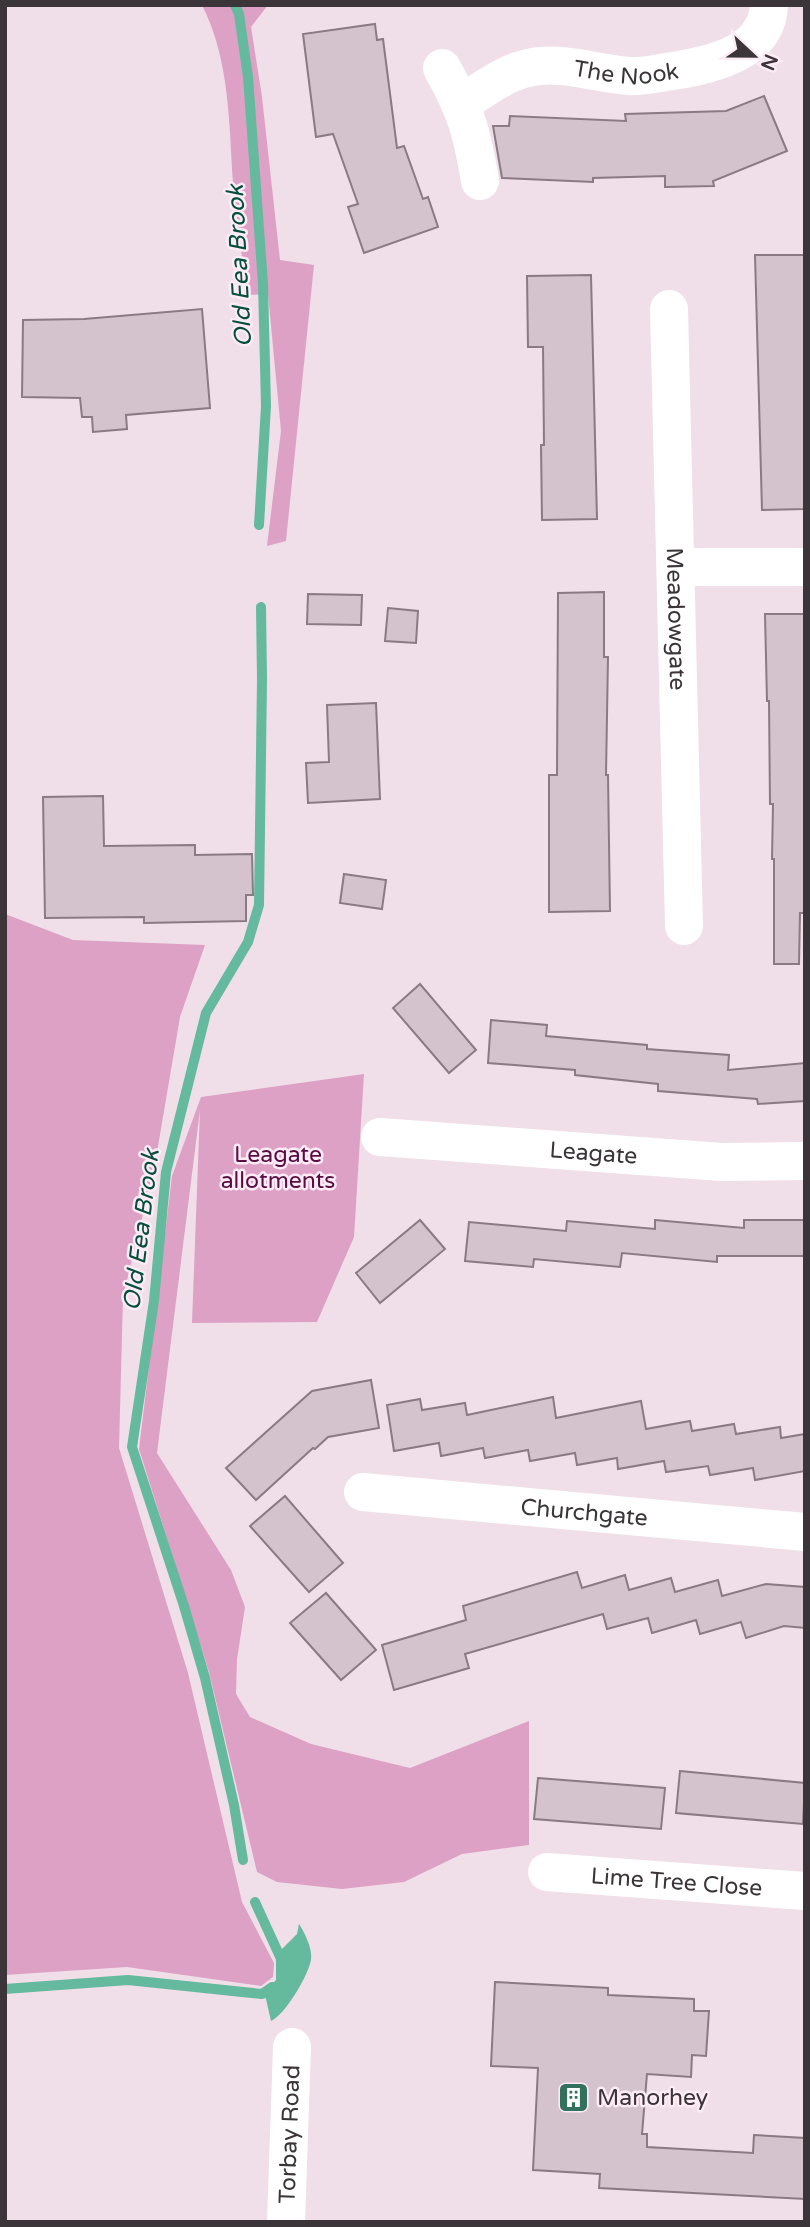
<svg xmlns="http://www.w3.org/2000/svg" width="810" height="2227" font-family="'Varela Round',sans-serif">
<rect width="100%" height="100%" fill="#f0dee8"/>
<!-- green -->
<g fill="#dda1c5">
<path d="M202 5H268L251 27 262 97 280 260 314 265 286 541 267 546 281 431 268 294 247 295C243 258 236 221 233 183 229 124 230 60 202 5Z"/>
<path d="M5 914 73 940 205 945 180 1017 155 1164 123 1297 119 1448 188 1673 242 1902 274 1963 273 1977 261 1986 127 1967 5 1975Z"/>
<path d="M364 1074 354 1237 317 1322 192 1323 200 1110 157 1453 231 1570 245 1607 237 1659 236 1694 250 1717 311 1744 410 1768 529 1721V1845L462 1854 404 1882 342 1889 277 1882 257 1872 209 1672 139 1449 172 1176 201 1097Z"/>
</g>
<!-- water -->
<path fill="#65b99d" d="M299 1924C305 1933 313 1950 311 1960 308 1976 285 2015 271 2021L266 1999 262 1994 276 1980V1955L297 1934Z"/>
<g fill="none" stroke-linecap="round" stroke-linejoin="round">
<!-- stream -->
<g stroke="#65b99d" stroke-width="10">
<path d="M235 5 239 14 248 77 263 284 266 406 259 525"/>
<path d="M243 1860 234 1805 205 1678 184 1606 132 1447 154 1301 166 1172 206 1013 248 942 259 905 262 679 261 607"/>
<path d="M255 1902 282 1961"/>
<path d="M5 1989 128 1980 262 1994 272 1987"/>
</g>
</g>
<!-- building -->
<g fill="#d4c3cc" stroke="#8a7a83" stroke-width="2">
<path d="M375 24 377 40 383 39 397 148 404 146 423 199 428 197 438 227 364 253 348 207 358 204 333 134 316 137 303 34Z"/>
<path d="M764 96 787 151 713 181 714 186 665 187V176L593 178V182L502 178 493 126H509L510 116 626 121 625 114 726 111Z"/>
<path d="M755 255H805V509L762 510Z"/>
<path d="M591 275 597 519 542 520 541 445H544L543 347H528L527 276Z"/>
<path d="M202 309 210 408 126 415 127 429 93 432 92 417H82L80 398 22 397 23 320 84 319Z"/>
<path d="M604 592V657H608L606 775H608L610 911 549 912V775H557L558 593Z"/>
<path d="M308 594 362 595 361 625 307 624Z"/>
<path d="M388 608 418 611 416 643 385 641Z"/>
<path d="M765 614H805V913H800L799 964H774V859H772L773 804H770L769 701H767Z"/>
<path d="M376 703 380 799 308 803 306 763 329 762 327 705Z"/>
<path d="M103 796 104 846 195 845V855L252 854 253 895H246V921L144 923V917L45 918 43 797Z"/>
<path d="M344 874 386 880 382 909 340 903Z"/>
<path d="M420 984 476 1050 449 1073 393 1008Z"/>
<path d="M491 1020 547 1025 546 1036 647 1045V1049L729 1055 728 1070 805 1063V1101L758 1104 757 1099 658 1091V1084L575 1075V1070L488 1063Z"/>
<path d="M420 1220 445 1249 380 1303 356 1273Z"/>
<path d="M655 1220 744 1228V1220H805V1256H717V1262L622 1253 620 1267 534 1259 533 1267 465 1261 469 1222 566 1231 567 1221 655 1229Z"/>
<path d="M371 1380 379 1428 328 1437 315 1449 313 1448 256 1500 226 1468 312 1391Z"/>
<path d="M553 1397 556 1418 641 1401 646 1429 690 1421 692 1431 734 1424 736 1434 780 1427 781 1438 805 1434V1471L755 1480 753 1468 710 1475 708 1466 666 1472 664 1461 618 1469 617 1458 577 1465 575 1453 530 1461 528 1450 485 1458 483 1448 441 1456 439 1443 394 1451 387 1405 420 1399 422 1410 465 1403 467 1415Z"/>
<path d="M285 1496 343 1563 309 1592 250 1526Z"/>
<path d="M577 1572 582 1588 625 1575 629 1590 671 1578 675 1592 718 1580 722 1596 766 1584 805 1587V1628L784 1626 746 1638 741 1622 700 1634 696 1620 652 1633 648 1618 607 1629 603 1614 465 1654 469 1668 394 1690 382 1645 466 1620 463 1606Z"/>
<path d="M326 1593 376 1650 341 1680 290 1623Z"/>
<path d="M680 1771 805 1783 803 1824 676 1813Z"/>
<path d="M538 1778 665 1788 661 1829 534 1819Z"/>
<path d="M495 1982 608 1988V1995L694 1999V2011H709L706 2056 692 2055 691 2077 647 2074 642 2134H647V2147L753 2153 754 2135 805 2138V2199L599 2188 600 2174 533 2170 538 2068 491 2066Z"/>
</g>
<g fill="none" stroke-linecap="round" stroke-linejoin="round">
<!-- minor -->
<g stroke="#fff" stroke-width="38">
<path d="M442 68C466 111 472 132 480 181"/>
<path id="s1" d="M461 103C482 91 504 73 528 68 560 60 597 74 629 76 641 77 654 74 666 72 705 66 767 56 769 5"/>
<path id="s2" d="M669 309 684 926"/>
<path d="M676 567H805"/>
<path id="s3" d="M380 1137 722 1162 805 1161"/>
<path id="s4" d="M363 1492 805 1532"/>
<path id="s5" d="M547 1872 805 1891"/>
<path id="s6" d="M286 2222 292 2047"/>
</g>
</g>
<!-- icons -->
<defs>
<symbol id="building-square" viewBox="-11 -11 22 22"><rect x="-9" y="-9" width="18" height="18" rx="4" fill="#34715d" stroke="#fdebf5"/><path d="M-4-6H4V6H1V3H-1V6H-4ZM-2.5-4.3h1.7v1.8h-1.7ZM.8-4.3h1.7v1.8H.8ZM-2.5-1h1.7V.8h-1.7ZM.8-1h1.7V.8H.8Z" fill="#fff"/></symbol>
</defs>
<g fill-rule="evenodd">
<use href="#building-square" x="556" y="2080" width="35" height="35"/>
</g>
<g text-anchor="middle" stroke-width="5" stroke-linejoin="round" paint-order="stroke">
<!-- street labels -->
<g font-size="23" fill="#3b3438" stroke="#fdebf5">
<text dy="8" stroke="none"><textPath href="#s1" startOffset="175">The Nook</textPath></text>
<text dy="8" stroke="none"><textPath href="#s2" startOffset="310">Meadowgate</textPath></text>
<text dy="8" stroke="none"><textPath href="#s3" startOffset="214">Leagate</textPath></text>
<text dy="8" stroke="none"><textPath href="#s4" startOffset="222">Churchgate</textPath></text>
<text dy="8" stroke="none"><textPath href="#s5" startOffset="130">Lime Tree Close</textPath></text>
<text dy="8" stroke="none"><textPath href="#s6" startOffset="88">Torbay Road</textPath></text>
</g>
<!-- park labels -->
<g font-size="23" fill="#5a0d43" stroke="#fdebf5">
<text x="278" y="1162">Leagate<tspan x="278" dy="26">allotments</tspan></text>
</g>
<!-- poi labels -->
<g font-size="23" fill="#3b3438" stroke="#fdebf5" text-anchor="start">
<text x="597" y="2105">Manorhey</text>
</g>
<!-- water labels -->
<g font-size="24" font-style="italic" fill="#034e3c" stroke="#fdebf5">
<text transform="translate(239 266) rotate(-93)" y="8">Old Eea Brook</text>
<text transform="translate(141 1230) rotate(-83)" y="8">Old Eea Brook</text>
</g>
</g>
<!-- border -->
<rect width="810" height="2227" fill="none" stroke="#3b3438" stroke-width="14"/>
<!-- north arrow -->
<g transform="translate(754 56) rotate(112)" stroke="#fdebf5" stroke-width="5" paint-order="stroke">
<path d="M0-5L12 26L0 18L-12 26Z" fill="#3b3438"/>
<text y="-10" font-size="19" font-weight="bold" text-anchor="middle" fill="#3b3438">N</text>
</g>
</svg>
